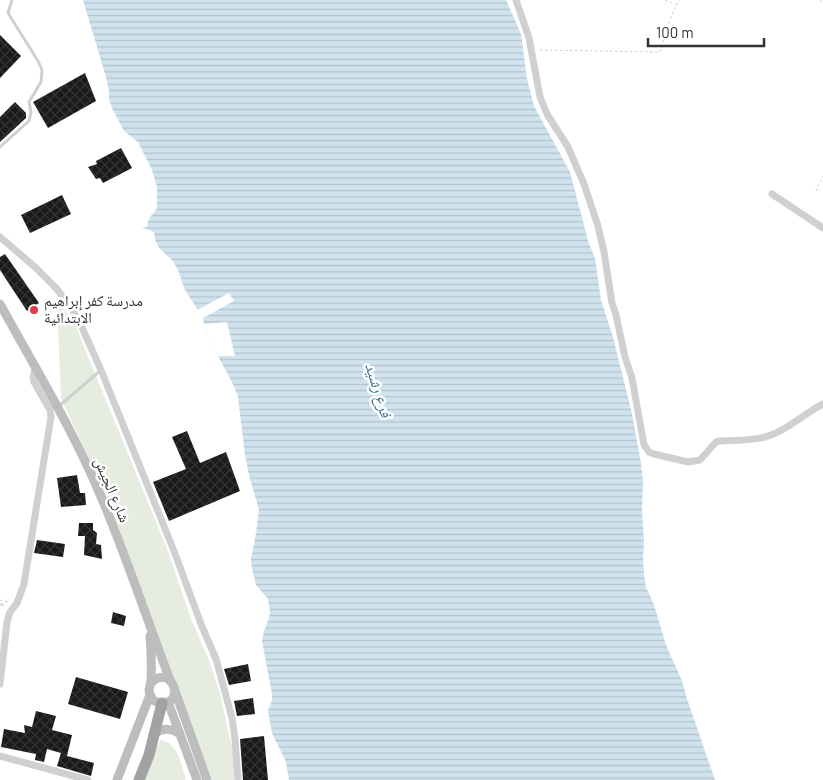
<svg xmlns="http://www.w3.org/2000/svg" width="823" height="780" font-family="Barlow,'Noto Naskh Arabic',sans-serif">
<defs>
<pattern id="water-rules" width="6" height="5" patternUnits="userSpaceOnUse" patternTransform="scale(1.25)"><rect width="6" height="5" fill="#cfe2ee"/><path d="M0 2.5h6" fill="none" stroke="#b2c2cd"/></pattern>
<pattern id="building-cross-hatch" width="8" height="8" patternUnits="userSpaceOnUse" patternTransform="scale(1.25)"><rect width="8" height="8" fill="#1a1a1a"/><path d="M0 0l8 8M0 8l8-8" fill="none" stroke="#333"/></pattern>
</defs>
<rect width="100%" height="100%" fill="#fff"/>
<!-- green -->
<g fill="#e6ecdf">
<path d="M57 301 73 320 168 551 191 619 208 658 220 693 239 780H212L93 467 61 398Z"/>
<path d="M161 740C179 744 181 765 186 780H145L155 749Z"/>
</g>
<!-- water -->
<path fill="url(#water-rules)" d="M83 0H506L521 34 527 79 534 106 570 172 589 244 595 258 601 300 613 337 632 414 641 463 643 482 642 509 644 543 643 559 644 574 646 587 654 605 666 645 682 681 687 699 715 780H289L286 762 272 733 268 711 272 700V694L262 641 264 631 269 618 270 611 268 599 256 585 252 569 251 559 256 533 259 510 249 475 245 455 238 397 234 386 211 343 204 324 203 318 185 290 178 270 172 260 160 249 155 240 154 232 142 227H148C146 219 153 215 157 208V187L152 170 138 142 124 131 112 108 109 99V91L106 77Z"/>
<!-- pier -->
<g fill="#fff">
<path d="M229 293 234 301 203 318 197 310Z"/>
<path d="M227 322 235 356H217L211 343 204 324Z"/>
</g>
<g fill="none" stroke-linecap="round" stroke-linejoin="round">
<!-- stream -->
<path stroke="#cfe2ee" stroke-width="2.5" d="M0 604 3 605"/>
</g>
<!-- building -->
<g fill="url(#building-cross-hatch)">
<path d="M0 35 21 56 0 78Z"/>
<path d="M85 73 96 101 48 128 33 102Z"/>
<path d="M15 102 26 113V118L0 142V117Z"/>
<path d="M121 148 132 168 103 183 100 178 96 179 88 167 97 164 96 161Z"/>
<path d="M62 195 71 214 30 233 21 215Z"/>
<path d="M5 254 39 303 27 311 0 270V257Z"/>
<path d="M187 431 200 463 226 452 240 491 169 521 153 482 186 469 172 437Z"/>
<path d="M77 475 80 493H85L86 505 61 507 57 478Z"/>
<path d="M79 523H93V530L97 533 96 544 101 545 102 559 84 555 85 536H78Z"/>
<path d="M37 540 65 544 63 557 34 553Z"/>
<path d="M113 612 126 616 124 626 111 623Z"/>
<path d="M248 664 251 681 229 685 224 669Z"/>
<path d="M76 677 128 692 120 719 68 704Z"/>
<path d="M253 698 255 714 237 716 234 701Z"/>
<path d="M36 711 56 716 52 730 72 735 67 756 94 763 91 776 57 766 61 753 47 749 44 762 35 760 36 754 1 747 4 729 25 733 24 725 32 727Z"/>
<path d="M264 736 268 780H243L240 739Z"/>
</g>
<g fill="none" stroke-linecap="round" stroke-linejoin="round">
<!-- path -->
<g stroke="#cdcdcd" stroke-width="1" stroke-dasharray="2.5 2.5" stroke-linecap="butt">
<path d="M665 0 676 5"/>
<path d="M820 0 823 4"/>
<path d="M540 50 660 52 661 50C665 33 670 14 680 0"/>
<path d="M816 191 823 176"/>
<path d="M0 600 8 602"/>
</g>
<!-- service -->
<g stroke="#d0d0d0" stroke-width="3">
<path d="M0 147 29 121 31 112 29 102 41 82 42 70 38 61 8 13 12 0"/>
<path d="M58 407 101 370"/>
</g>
<!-- minor -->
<g stroke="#d0d0d0" stroke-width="7">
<path d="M516 0 529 38 540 97 547 114 568 147 584 184 598 226 604 252 612 303 616 315 625 357 632 378 644 445 649 452 654 454 688 462 700 460 716 442 719 441C734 440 750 441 765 437 787 431 803 414 823 404"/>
<path d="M772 194 823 228"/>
<path d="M0 237 36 268 56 288 70 306 80 323 101 370 174 551 201 624 216 659 232 718 235 739 238 780"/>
<path d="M0 684 7 622 10 612 17 603 24 584 51 417 50 410 34 382 33 378 35 368"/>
<path d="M0 756 88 780"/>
</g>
<!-- secondary -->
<g stroke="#bdbdbd" stroke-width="9">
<path d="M0 304C35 368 74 431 102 499 127 558 147 620 170 680"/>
<path d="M150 636C151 651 152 666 151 680 151 684 149 687 149 691 150 694 151 697 152 699 155 702 159 703 163 703 186 702 171 663 151 683"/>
<path d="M175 691 207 780"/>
<path d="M168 702 197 780"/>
<path d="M155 733C163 728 172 728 180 734"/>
<path d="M117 780 150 695"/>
</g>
<!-- trunk -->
<path stroke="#a2a2a2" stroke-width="11" d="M139 780 149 755 162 703"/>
</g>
<!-- markers -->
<circle fill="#e63946" stroke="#fff" stroke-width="2" cx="34" cy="310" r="5"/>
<g text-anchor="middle" stroke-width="5" stroke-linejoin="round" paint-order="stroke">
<!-- poi labels -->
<g font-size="15" fill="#333" stroke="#fff" text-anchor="start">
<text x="44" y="306">مدرسة كفر إبراهيم<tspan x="44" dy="17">الابتدائية</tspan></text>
</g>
<!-- street labels -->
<g font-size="15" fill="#333" stroke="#fff">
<text transform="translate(112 490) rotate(67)" y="5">شارع الجيش</text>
</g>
<!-- water labels -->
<g font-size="16" font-style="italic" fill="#3f7597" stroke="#fff">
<text transform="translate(379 390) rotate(73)" y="6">فرع رشيد</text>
</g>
</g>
<!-- scale -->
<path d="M648 38v8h116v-8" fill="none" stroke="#333333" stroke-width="2.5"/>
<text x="656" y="38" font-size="15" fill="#333333" stroke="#ffffff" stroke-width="4" paint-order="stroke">100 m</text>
</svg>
